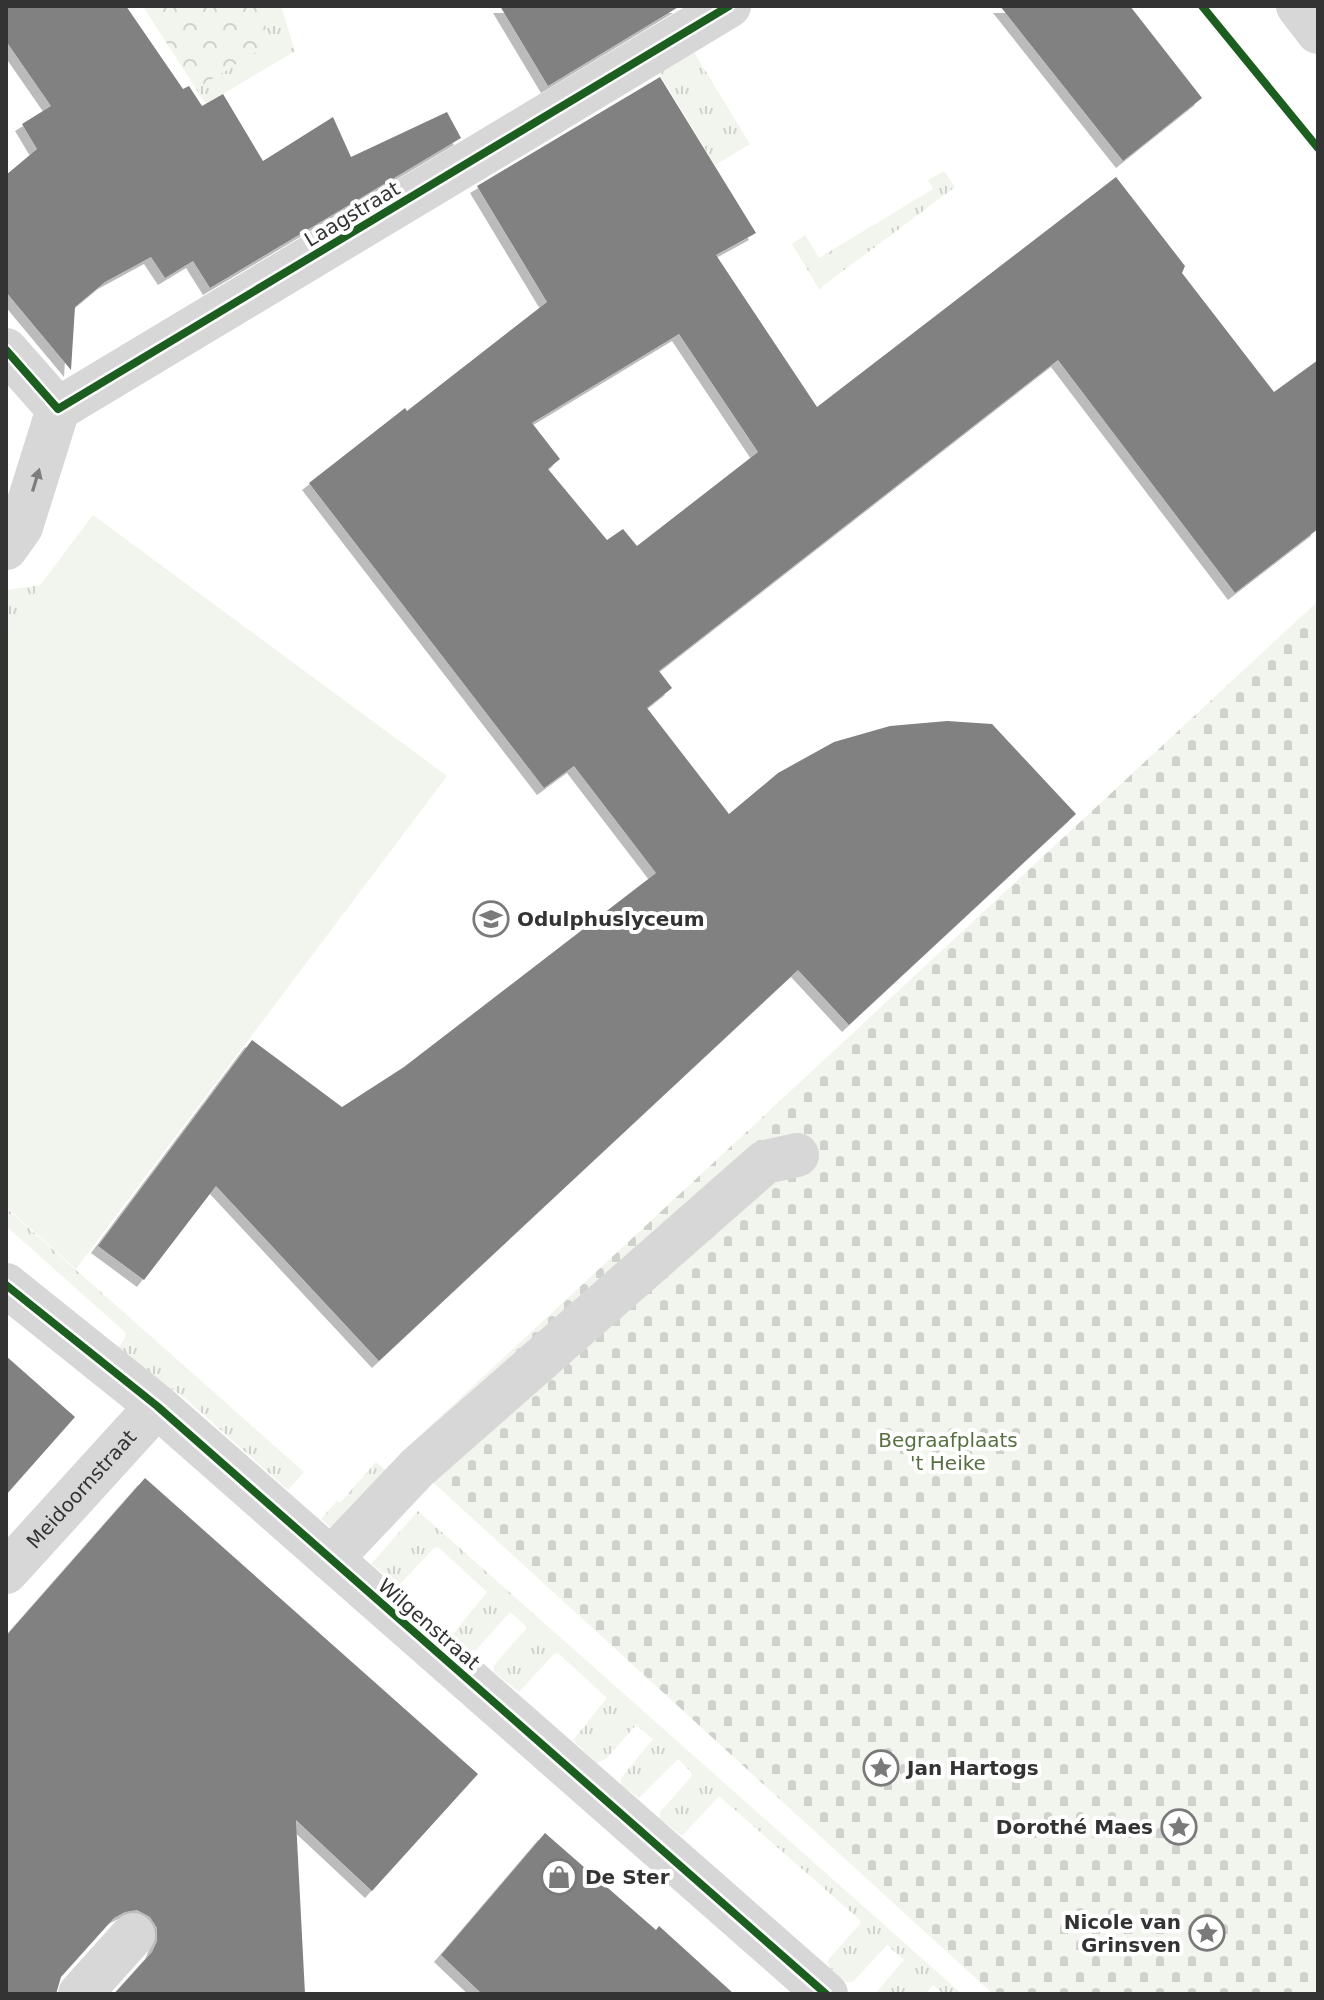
<svg xmlns="http://www.w3.org/2000/svg" width="1324" height="2000" font-family="'DejaVu Sans',sans-serif">
<defs>
<pattern id="grass-tufts" width="24" height="20" patternUnits="userSpaceOnUse" patternTransform="scale(2)"><rect width="24" height="20" fill="#f1f5ed"/><path d="M3 7l-1-3M5 7V3M7 7l1-3M15 17l-1-3M17 17v-4M19 17l1-3" fill="none" stroke="#cfd2cc"/></pattern>
<pattern id="cemetery-stones" width="16" height="16" patternUnits="userSpaceOnUse" patternTransform="scale(2)"><rect width="16" height="16" fill="#f1f5ed"/><path d="M2 7V4a2 2 0 0 1 4 0v3zM10 15v-3a2 2 0 0 1 4 0v3z" fill="#cfd2cc"/></pattern>
<pattern id="park-crowns" width="20" height="18" patternUnits="userSpaceOnUse" patternTransform="scale(2)"><rect width="20" height="18" fill="#f1f5ed"/><path d="M2 6a3 3 0 1 1 6 0M12 15a3 3 0 1 1 6 0" fill="none" stroke="#cfd2cc"/></pattern>
<filter id="shadow"><feDropShadow dx="-7" dy="7" stdDeviation="0" flood-color="#0004"/></filter>
</defs>
<rect width="100%" height="100%" fill="#fff"/>
<!-- grass -->
<g fill="url(#grass-tufts)">
<path d="M260 6H281L295 51 206 104 196 89 270 43Z"/>
<path d="M692 49 750 144 715 165 657 70Z"/>
<path d="M944 171 955 187 819 289 792 244 805 235 819 258 933 189 928 180Z"/>
<path d="M41 585 6 631V590Z"/>
<path d="M6 1208 304 1472 288 1490 185 1398 116 1350 124 1340 126 1333 6 1226Z"/>
<path d="M376 1462 395 1478 343 1538 321 1519 337 1501 340 1503Z"/>
<path d="M418 1511 962 1994H944L933 1985 925 1994H875L904 1960 887 1945 853 1982H846L829 1967 828 1960 860 1924V1920L719 1796 682 1836 660 1819V1812L692 1776 691 1772 678 1759 639 1798 621 1785V1778L653 1739 636 1725 606 1759 596 1763 573 1740 607 1698 558 1653 554 1654 519 1692 494 1672V1665L526 1629 525 1625 510 1612 476 1650H469L453 1634 487 1592 438 1547 434 1548 399 1585 371 1564Z"/>
</g>
<!-- cemetery -->
<path fill="url(#cemetery-stones)" d="M1318 601V1994H993L401 1453Z"/>
<!-- park -->
<path fill="url(#park-crowns)" d="M143 6H260L270 43 196 89Z"/>
<!-- garden -->
<path fill="#f1f5ed" d="M93 515 447 776 76 1269 6 1207V631Z"/>
<!-- building -->
<g fill="#818181" fill-rule="evenodd" filter="url(#shadow)">
<path d="M6 6H126L183 89 189 86 202 106 223 94 263 161 333 117 351 157 447 112 461 138 210 288 193 261 165 278 151 257 105 282 75 307 71 370 6 292V175L37 149 22 124 51 106 6 41Z"/>
<path d="M500 6H680L548 86Z"/>
<path d="M1000 6H1130L1202 98 1123 161Z"/>
<path d="M660 77 756 233 716 255 817 407 1116 177 1185 266 1182 273 1274 392 1318 360V529L1235 593 1058 360 659 671 672 688 647 708 729 814 778 773 834 742 890 726 947 721 992 724 1076 814 849 1025 798 970 379 1361 216 1186 144 1280 98 1246 252 1040 342 1107 404 1067 656 873 574 766 544 788 309 483 405 408 407 411 547 302 477 186ZM679 334 758 452 637 546 623 529 607 540 548 469 560 459 532 423Z"/>
<path d="M6 1356 75 1417 6 1495Z"/>
<path d="M145 1478 478 1774 372 1891 296 1820 305 1994H114L152 1952 157 1941V1928L150 1917 137 1910 125 1912 114 1918 61 1977 56 1994H6V1636Z"/>
<path d="M545 1833 656 1930 659 1926 734 1994H482L441 1955Z"/>
</g>
<g fill="none" stroke-linecap="round" stroke-linejoin="round">
<!-- minor -->
<g stroke="#d7d7d7" stroke-width="44">
<path d="M1298 6 1318 32"/>
<path d="M6 350 58 409 729 6"/>
<path d="M6 548 21 527 58 409"/>
<path d="M6 1285 157 1406 826 1994"/>
<path d="M331 1559 417 1468 765 1162 797 1155"/>
<path id="s1" d="M6 1572 157 1406"/>
<path d="M80 1994 133 1935"/>
</g>
<defs>
<g id="cycleway">
<path d="M1202 6 1318 148"/>
<path d="M6 350 58 409 729 6"/>
<path d="M6 1285 157 1406 826 1994"/>
</g>
</defs>
<!-- cycleway casing -->
<use href="#cycleway" stroke="#fff" stroke-width="13"/>
<!-- cycleway -->
<use href="#cycleway" stroke="#1b5e20" stroke-width="8"/>
</g>
<!-- one-way arrows -->
<defs><path id="oneway-solid" d="M-6-.8H1V-3.2L6.5 0L1 3.2V.8H-6Z" transform="scale(2)"/></defs>
<use fill="#7d7d7d" href="#oneway-solid" transform="translate(36 480) rotate(-73)"/>
<!-- icons -->
<defs>
<symbol id="school-ring" viewBox="-11 -11 22 22"><circle r="9.5" fill="#fff" stroke="#7a7a7a" stroke-width="1.5"/><path d="M0-5L7-2L0 1L-7-2ZM-4 1L0 2.5L4 1V4Q0 6-4 4Z" fill="#7a7a7a"/></symbol>
<symbol id="sight-ring" viewBox="-11 -11 22 22"><circle r="9.5" fill="#fff" stroke="#7a7a7a" stroke-width="1.5"/><path d="M0-6L1.8-2.2L6-1.7L2.9 1.2L3.7 5.4L0 3.3L-3.7 5.4L-2.9 1.2L-6-1.7L-1.8-2.2Z" fill="#7a7a7a"/></symbol>
<symbol id="shop-ring" viewBox="-11 -11 22 22"><circle r="9.5" fill="#fff" stroke="#7a7a7a" stroke-width="1.5"/><path d="M-5-2.5h2.3a2.7 3.5 0 0 1 5.4 0H5L5.5 6h-11ZM-1.5-2.5h3a1.5 2.3 0 0 0-3 0Z" fill="#7a7a7a"/></symbol>
</defs>
<g fill-rule="evenodd">
<use href="#school-ring" x="471" y="899" width="40" height="40"/>
<use href="#sight-ring" x="861" y="1748" width="40" height="40"/>
<use href="#sight-ring" x="1159" y="1807" width="40" height="40"/>
<use href="#shop-ring" x="539" y="1857" width="40" height="40"/>
<use href="#sight-ring" x="1187" y="1913" width="40" height="40"/>
</g>
<g text-anchor="middle" stroke-width="8" stroke-linejoin="round" paint-order="stroke">
<!-- street labels -->
<g font-size="20" fill="#333" stroke="#fff">
<text transform="translate(352 214) rotate(-31)" y="7">Laagstraat</text>
<text dy="7" stroke="none"><textPath href="#s1" startOffset="112">Meidoornstraat</textPath></text>
<text transform="translate(429 1624) rotate(41)" y="7">Wilgenstraat</text>
</g>
<!-- poi labels -->
<g font-size="20" font-weight="bold" fill="#333" stroke="#fff" text-anchor="start">
<text x="517" y="926">Odulphuslyceum</text>
<text x="907" y="1775">Jan Hartogs</text>
<text x="1153" y="1834" text-anchor="end">Dorothé Maes</text>
<text x="585" y="1884">De Ster</text>
<text x="1181" y="1929" text-anchor="end">Nicole van<tspan x="1181" dy="23">Grinsven</tspan></text>
</g>
<!-- park labels -->
<g font-size="20" fill="#56703f" stroke="#fff">
<text x="948" y="1447">Begraafplaats<tspan x="948" dy="23">'t Heike</tspan></text>
</g>
</g>
<!-- border -->
<rect width="1324" height="2000" fill="none" stroke="#333333" stroke-width="16"/>
</svg>
